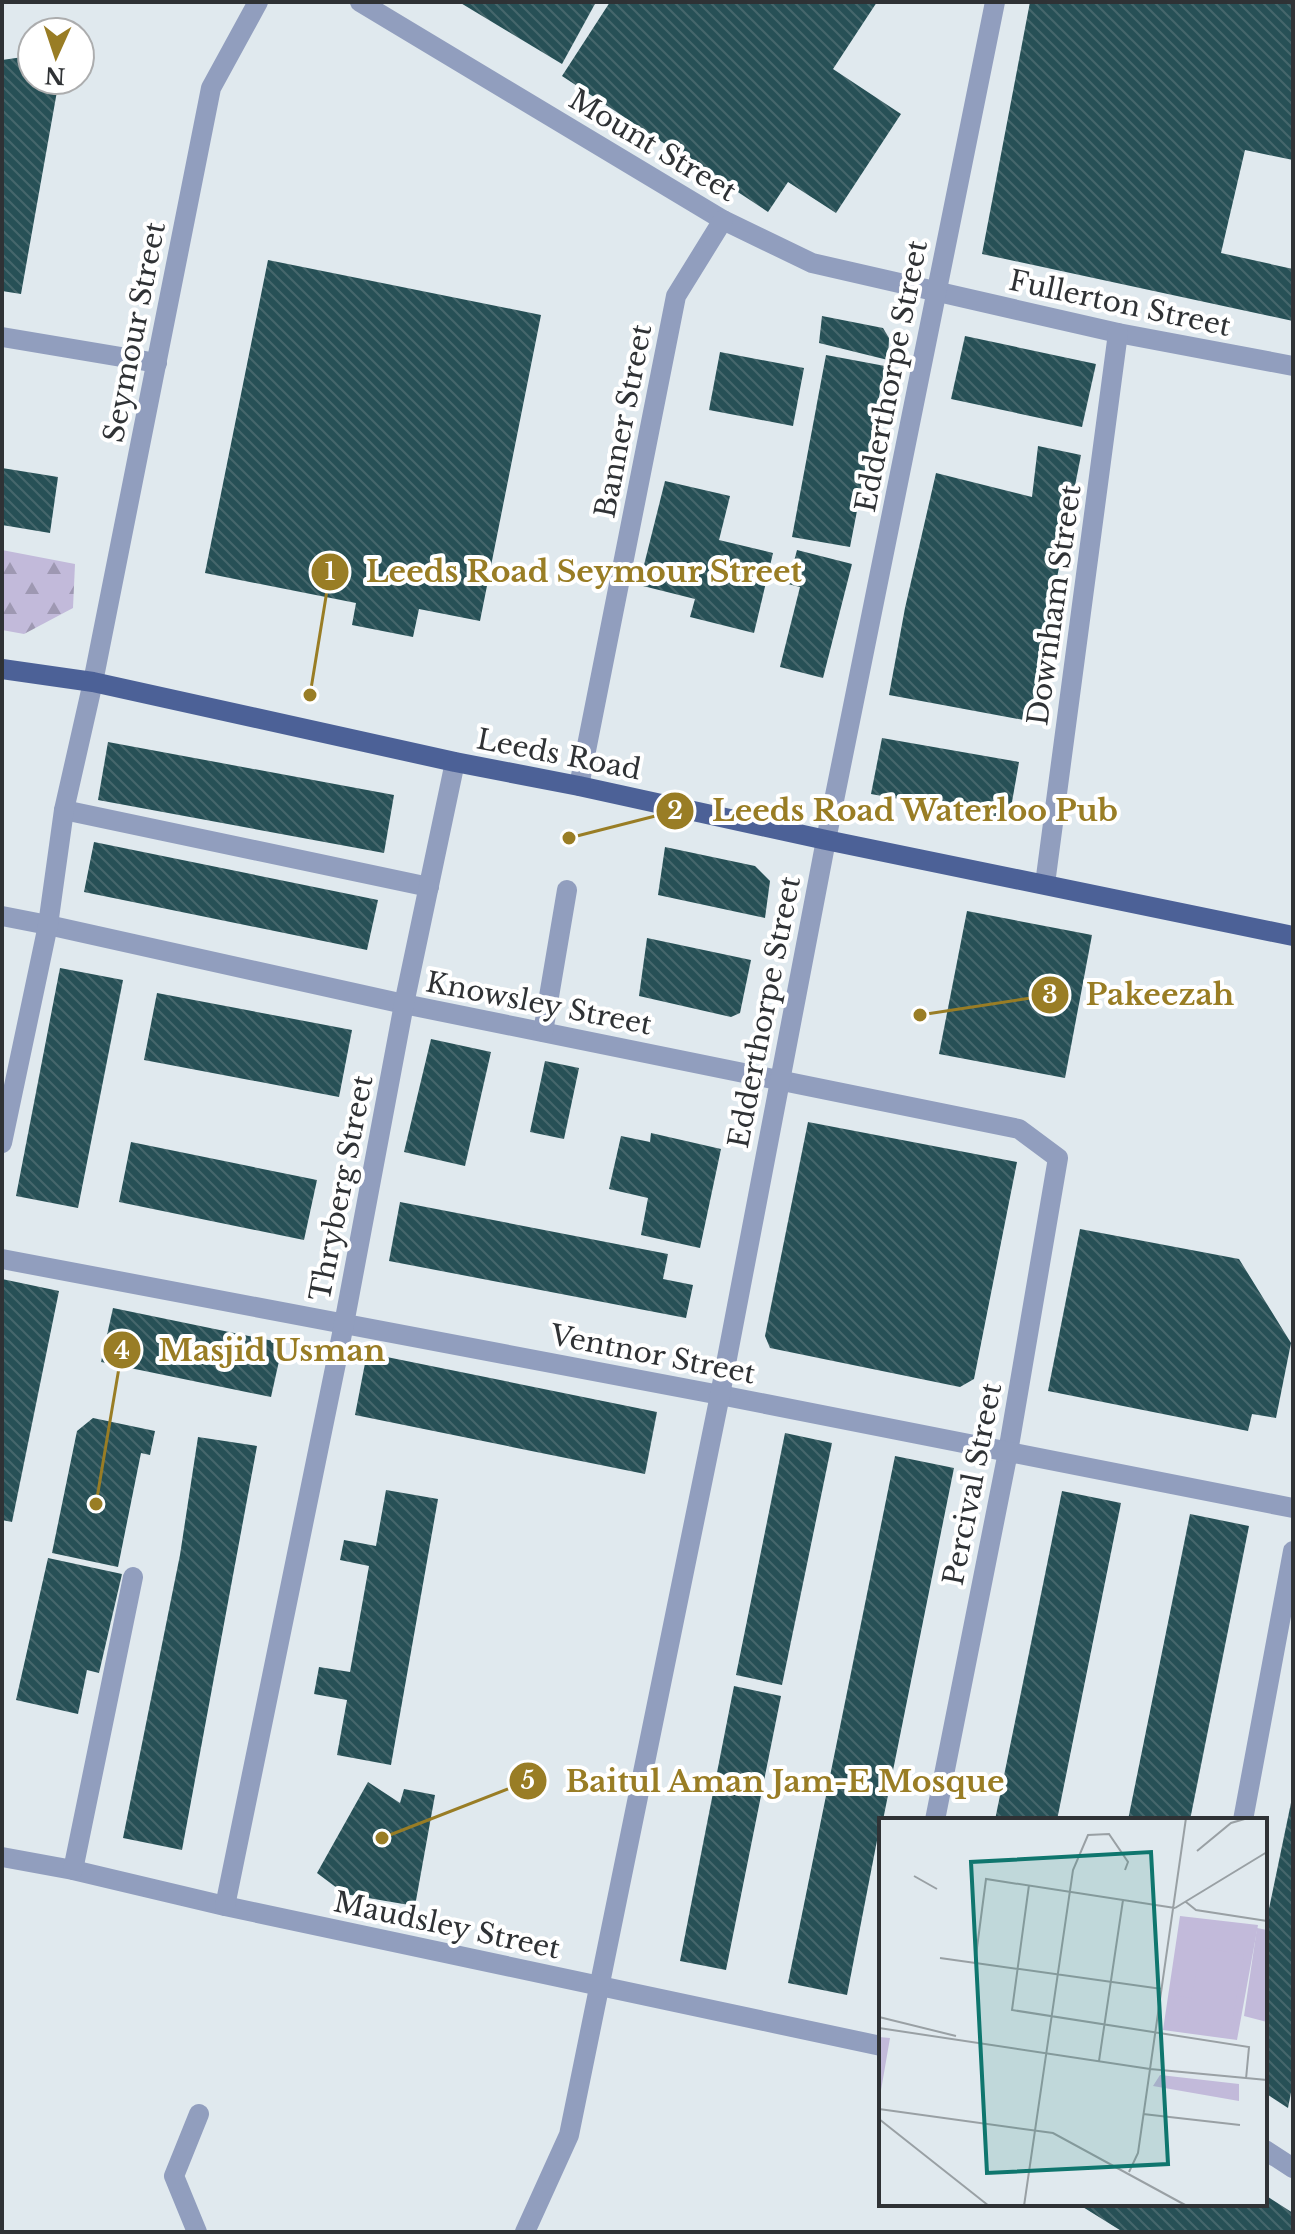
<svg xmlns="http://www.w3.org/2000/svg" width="1295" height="2234" font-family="'Libre Baskerville',serif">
<defs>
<pattern id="forest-firs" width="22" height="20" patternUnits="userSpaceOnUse" patternTransform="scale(2)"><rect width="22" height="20" fill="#c2bada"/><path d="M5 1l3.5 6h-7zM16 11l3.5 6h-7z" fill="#9e98b2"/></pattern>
<pattern id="building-back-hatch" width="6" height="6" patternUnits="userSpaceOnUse" patternTransform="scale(2)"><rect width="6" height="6" fill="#275056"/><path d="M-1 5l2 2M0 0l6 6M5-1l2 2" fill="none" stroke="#46676c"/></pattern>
</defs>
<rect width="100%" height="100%" fill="#e0e9ee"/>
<!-- forest -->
<path fill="url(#forest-firs)" d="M2 550 75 564 73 608 24 634 2 630Z"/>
<!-- building -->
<g fill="url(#building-back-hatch)">
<path d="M459 2H596L562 64Z"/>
<path d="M610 2H877L833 69 901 114 836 213 788 182 768 212 562 76Z"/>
<path d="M1030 2H1293V160L1245 150 1221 253 1293 269V321L982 254Z"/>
<path d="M23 57 32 59V80H59L21 294 2 291V60Z"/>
<path d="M268 260 541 315 480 621 419 609 413 637 352 625 356 603 205 573Z"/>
<path d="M822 316 883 328 889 338 888 360 819 343Z"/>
<path d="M965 336 1096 364 1082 427 951 399Z"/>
<path d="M720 352 804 368 793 426 709 410Z"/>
<path d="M826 355 885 366 850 547 792 537Z"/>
<path d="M1038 446 1081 455 1029 721 889 695 905 608 936 473 1032 497Z"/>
<path d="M2 468 58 477 50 533 2 525Z"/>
<path d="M665 481 730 496 719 540 773 553 754 633 690 617 695 599 639 585Z"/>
<path d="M797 550 852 564 823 678 780 667 800 587 788 584Z"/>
<path d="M882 738 1019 762 1009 819 871 794Z"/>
<path d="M108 742 394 795 384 853 98 800Z"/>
<path d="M94 842 378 900 367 950 84 892Z"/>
<path d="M665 847 755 866 770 881 765 918 658 895Z"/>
<path d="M967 911 1092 935 1065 1078 939 1054Z"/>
<path d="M647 938 751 960 740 1013 731 1017 639 996Z"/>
<path d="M60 968 123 980 78 1208 16 1196Z"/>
<path d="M157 993 352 1030 339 1097 144 1060Z"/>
<path d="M431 1039 491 1052 465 1166 404 1152Z"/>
<path d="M545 1061 579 1068 564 1139 530 1132Z"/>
<path d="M808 1122 1017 1162 974 1379 960 1387 770 1348 765 1336Z"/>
<path d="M651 1133 721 1149 700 1248 641 1235 648 1198 609 1189 621 1136 650 1142Z"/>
<path d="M131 1142 317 1180 304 1240 119 1202Z"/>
<path d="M400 1202 668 1254 663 1279 693 1285 686 1318 389 1261Z"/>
<path d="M1080 1229 1239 1259 1291 1343 1276 1418 1252 1414 1248 1431 1048 1391Z"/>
<path d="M2 1279 59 1291 12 1522 2 1520Z"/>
<path d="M113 1308 283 1343 271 1397 101 1362Z"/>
<path d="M367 1353 657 1412 645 1474 355 1415Z"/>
<path d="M93 1418 155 1431 150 1455 141 1453 118 1567 52 1553 77 1431Z"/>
<path d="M785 1433 832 1443 782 1685 736 1675Z"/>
<path d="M198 1437 257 1446 182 1850 123 1838 180 1555Z"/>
<path d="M895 1456 954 1468 883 1820H881L847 1995 788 1983Z"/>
<path d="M386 1490 438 1499 391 1765 337 1755 347 1700 314 1694 319 1667 350 1672 369 1566 340 1560 344 1540 376 1546Z"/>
<path d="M1062 1491 1121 1503 1057 1820H995Z"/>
<path d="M1190 1514 1249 1526 1190 1820H1128Z"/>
<path d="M48 1558 122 1574 99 1673 87 1670 78 1714 16 1700Z"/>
<path d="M734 1686 781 1696 726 1970 680 1961Z"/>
<path d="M368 1782 400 1803 404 1789 435 1795 415 1906 345 1894 317 1873Z"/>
<path d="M1292 1798 1293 2082 1288 2108 1265 2093V1928Z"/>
<path d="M1265 2195 1293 2213V2232H1123L1078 2204H1265Z"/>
</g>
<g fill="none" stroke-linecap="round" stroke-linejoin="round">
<!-- minor -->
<g stroke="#919ebe" stroke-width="20">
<path d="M360 2 723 220 812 263 1118 333 1293 366"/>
<path d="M2 337 157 363"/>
<path d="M579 786 676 296 723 220"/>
<path d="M64 810 429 887"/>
<path d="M1045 884 1118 333"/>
<path d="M2 916 48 925 404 1004 1019 1129 1058 1158 1008 1452 935 1820"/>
<path d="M543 1032 567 890"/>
<path d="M2 1143 48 925 64 810 93 682 211 88 258 2"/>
<path d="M2 1259 720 1395 1293 1508"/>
<path d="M1243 1820 1293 1551"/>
<path d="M2 1857 73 1870 225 1906 881 2046"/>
<path d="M73 1870 133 1577"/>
<path d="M225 1906 344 1324 404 1004 455 762"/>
<path d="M1265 2150 1293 2168"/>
<path d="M197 2232 174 2176 199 2114"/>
<path d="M525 2232 569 2135 720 1395 826 840 995 2"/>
</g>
<!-- major -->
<path stroke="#4c6197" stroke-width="20" d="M2 669 93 682 455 762 579 786 826 840 1293 936"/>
</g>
<g text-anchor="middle" stroke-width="8" stroke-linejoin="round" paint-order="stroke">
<!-- street labels -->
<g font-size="28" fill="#2f3235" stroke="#fff">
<text transform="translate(653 145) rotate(31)" y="10">Mount Street</text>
<text transform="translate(1120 303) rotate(12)" y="10">Fullerton Street</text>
<text transform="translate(134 332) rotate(-79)" y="10">Seymour Street</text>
<text transform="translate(891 376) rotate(-79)" y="10">Edderthorpe Street</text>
<text transform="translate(623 421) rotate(-79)" y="10">Banner Street</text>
<text transform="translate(1054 605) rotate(-82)" y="10">Downham Street</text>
<text transform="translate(559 754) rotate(11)" y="10">Leeds Road</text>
<text transform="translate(539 1003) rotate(11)" y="10">Knowsley Street</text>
<text transform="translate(764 1012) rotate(-79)" y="10">Edderthorpe Street</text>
<text transform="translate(341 1188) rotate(-79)" y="10">Thryberg Street</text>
<text transform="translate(653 1354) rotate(11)" y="10">Ventnor Street</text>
<text transform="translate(972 1484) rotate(-79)" y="10">Percival Street</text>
<text transform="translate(447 1925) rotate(12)" y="10">Maudsley Street</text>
</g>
</g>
<!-- overview -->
<g transform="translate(879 1818)">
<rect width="388" height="388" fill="#e0e9ee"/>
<path d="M301 98 379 107 358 222 284 212ZM0 219 11 220 0 284Z" fill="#c2bada"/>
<path d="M378 110 388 112V204L365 198ZM281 257 360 266V283L274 268Z" fill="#c2bada"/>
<path d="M322 129 365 137 352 211 308 203ZM296 177 311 180 305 209 291 206Z" fill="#c2bada"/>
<path fill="none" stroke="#99a0a4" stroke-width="2" d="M318 33 352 5 369 0M35 58 58 71M150 67 133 192 370 229 367 261M307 84 317 92 388 103M296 90 388 34M61 140 283 171M96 145 107 61 296 90M0 199 77 218M0 210 271 251 388 262M220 243 244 82M0 291 174 315 308 388M264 296 361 307M0 301 110 388M250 354 259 335 307 0M145 388 194 52 209 17 230 16 249 44 246 52"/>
<path fill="#0f766e" fill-opacity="0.15" stroke="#0f766e" stroke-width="4" d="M272 34 289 346 108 355 92 44Z"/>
<rect width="388" height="388" fill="none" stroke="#2f3235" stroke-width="4"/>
</g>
<!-- callouts -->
<path fill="none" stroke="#997d25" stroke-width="3" d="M310 695L330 572M569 838L675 811M920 1015L1050 995M96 1504L122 1350M382 1838L528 1781"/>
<g fill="#997d25" stroke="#fff" stroke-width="3">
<circle cx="310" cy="695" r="8"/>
<circle cx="569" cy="838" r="8"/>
<circle cx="920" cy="1015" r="8"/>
<circle cx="96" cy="1504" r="8"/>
<circle cx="382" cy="1838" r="8"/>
<circle cx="330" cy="572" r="20"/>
<circle cx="675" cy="811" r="20"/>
<circle cx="1050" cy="995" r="20"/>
<circle cx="122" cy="1350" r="20"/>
<circle cx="528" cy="1781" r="20"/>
</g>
<g font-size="24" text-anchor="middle" font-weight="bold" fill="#fff">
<text x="330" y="580">1</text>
<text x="675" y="819">2</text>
<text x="1050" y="1003">3</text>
<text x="122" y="1359">4</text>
<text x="528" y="1789">5</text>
</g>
<g font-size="30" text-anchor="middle" font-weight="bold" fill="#997d25" stroke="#fff" stroke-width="8" stroke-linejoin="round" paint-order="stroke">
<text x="584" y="582">Leeds Road Seymour Street</text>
<text x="915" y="821">Leeds Road Waterloo Pub</text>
<text x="1160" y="1005">Pakeezah</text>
<text x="272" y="1361">Masjid Usman</text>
<text x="785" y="1792">Baitul Aman Jam-E Mosque</text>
</g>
<!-- border -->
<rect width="1295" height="2234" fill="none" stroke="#2f3235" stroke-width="8"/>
<!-- north arrow -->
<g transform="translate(56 56) rotate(183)"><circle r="38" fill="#ffffff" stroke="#acadae" stroke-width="2"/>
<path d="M0-6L14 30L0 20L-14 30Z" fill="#997d25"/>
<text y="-12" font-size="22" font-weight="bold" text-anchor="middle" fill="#2f3235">N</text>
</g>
</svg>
